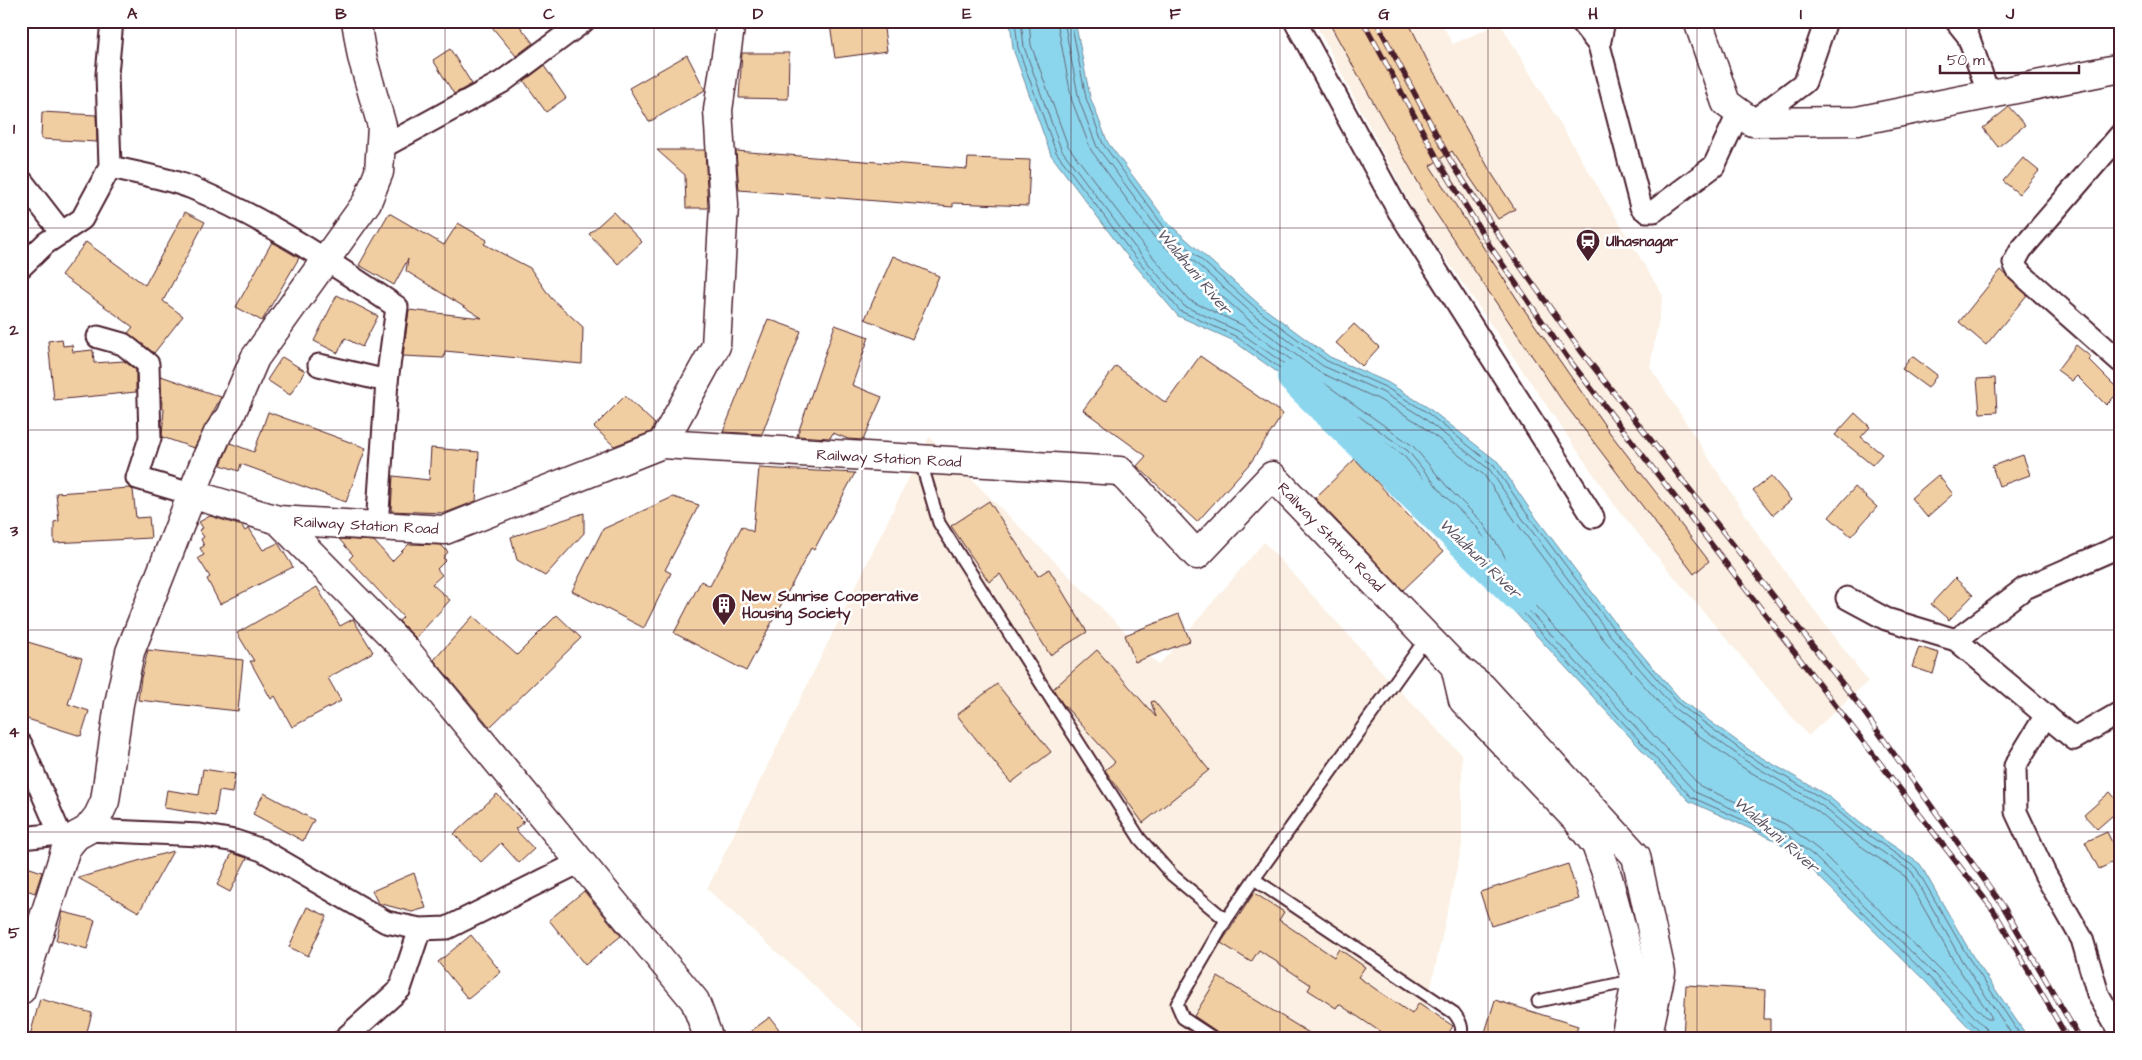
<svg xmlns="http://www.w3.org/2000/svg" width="2142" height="1060" font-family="'Architects Daughter',sans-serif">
<rect width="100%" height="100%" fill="#fff"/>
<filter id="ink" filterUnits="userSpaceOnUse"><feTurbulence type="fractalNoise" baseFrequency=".02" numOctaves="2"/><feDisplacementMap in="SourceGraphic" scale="10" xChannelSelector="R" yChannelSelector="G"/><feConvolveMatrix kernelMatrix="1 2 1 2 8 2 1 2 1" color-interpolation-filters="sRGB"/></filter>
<g filter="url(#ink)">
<!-- built -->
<g fill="#fbf0e3">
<path d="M1314 21H1440L1453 44 1500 23 1663 296 1650 367 1763 542 1868 681 1808 736 1618 510 1416 215Z"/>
<path d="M929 437 1159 665 1264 542 1393 684 1462 755V845L1428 1000 1415 1039H873L707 889Z"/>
</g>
<!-- water -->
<path fill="#8cd6ed" stroke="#728d9f" d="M1010 21H1075L1090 97 1108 143 1168 223 1261 306 1330 357 1387 382 1427 407 1498 462 1531 511 1619 628 1682 701 1752 752 1828 796 1860 823 1920 864 1972 955 2029 1039H1980L1926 982 1807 865 1777 841 1689 801 1500 596 1487 563 1467 533 1436 502 1400 459 1232 340 1178 316 1124 252 1051 155 1013 49Z"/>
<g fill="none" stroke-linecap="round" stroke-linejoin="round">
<!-- shore -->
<g stroke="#646879" stroke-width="1">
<path d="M1015 21 1018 48 1056 152 1128 248 1180 311 1235 336 1404 456 1440 499 1471 530 1492 560 1505 593 1691 797 1779 836 1810 861 1930 978 1981 1033 1983 1039"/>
<path d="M1021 21 1024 47 1061 149 1133 245 1184 306 1238 331 1408 451 1444 495 1476 526 1497 557 1510 590 1695 792 1782 831 1814 856 1934 974 1986 1029 1989 1039"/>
<path d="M1029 21 1031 45 1068 146 1139 240 1189 300 1242 325 1413 446 1450 490 1482 522 1503 553 1517 586 1700 786 1785 824 1819 850 1939 969 1987 1019H1991V1016L1956 965 1906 877 1849 838 1817 811 1742 767 1669 714 1604 640 1516 522 1484 475 1417 422 1378 399 1319 372 1249 320 1154 237 1091 150 1072 101 1057 21"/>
<path d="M1064 21 1079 100 1097 147 1160 231 1254 315 1323 366 1382 392 1421 416 1490 470 1522 518 1610 635 1674 708 1746 761 1821 805 1853 832 1912 872 1962 961 2015 1039"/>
<path d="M1071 21 1086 98 1103 144 1164 227 1258 310 1327 361 1385 387 1425 411 1494 466 1527 514 1615 631 1679 704 1749 756 1825 800 1857 827 1916 868 1968 957 2023 1039"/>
</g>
<!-- river -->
<path stroke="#8cd6ed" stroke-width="34" d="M1294 377 1521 597"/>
</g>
<!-- building -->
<g fill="#f1cea2" stroke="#4a1f2b">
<path d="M487 21H516L533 43 516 56Z"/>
<path d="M848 21H883L887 51 835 58 830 24Z"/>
<path d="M1328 21H1408L1427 60 1492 174 1515 209 1498 219 1452 151 1430 166 1521 305 1610 433 1709 561 1694 574 1561 399 1433 209Z"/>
<path d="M450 49 472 84 454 94 433 60Z"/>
<path d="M742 53H789L788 99 739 98Z"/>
<path d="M687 55 705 90 649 122 629 88Z"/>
<path d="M544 66 566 98 546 112 524 81Z"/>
<path d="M2009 107 2025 125 1998 147 1983 128Z"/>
<path d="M42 112 96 115 97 142 41 139Z"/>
<path d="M657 150H705L708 208H686L685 175Z"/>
<path d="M736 151 967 169 968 158 1030 160 1028 206 953 203V207L739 190Z"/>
<path d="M2023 158 2039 171 2019 194 2003 181Z"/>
<path d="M185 212 205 222 163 301 183 316 154 353 128 333 133 327 61 275 86 242 145 285Z"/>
<path d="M613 212 642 242 618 264 589 234Z"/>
<path d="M389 213 444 245 458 223 487 240 484 244 530 268 551 298 583 327 582 364 445 351 444 358 403 356 409 310 482 318 406 271 408 259 394 285 359 265Z"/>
<path d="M272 242 299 258 262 321 236 307Z"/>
<path d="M893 256 939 276 912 339 865 319Z"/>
<path d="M2001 270 2027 295 1986 345 1959 322Z"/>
<path d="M337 295 378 316 362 347 345 338 338 353 314 341Z"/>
<path d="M768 319 801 331 762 434 723 432Z"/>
<path d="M1354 324 1379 347 1362 366 1336 343Z"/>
<path d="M835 325 869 337 852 385 882 397 863 440 848 439 833 433 830 438 797 436Z"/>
<path d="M62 339 63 346 72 345 73 352 93 350 94 363 124 361 136 370V392L54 400 48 341Z"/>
<path d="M2076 345 2091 357 2089 360 2120 391 2106 405 2077 376 2072 381 2057 370Z"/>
<path d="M1200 356 1283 414 1251 462 1197 522 1137 466 1146 456 1083 410 1116 366 1166 403Z"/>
<path d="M1912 356 1937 375 1928 388 1902 369Z"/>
<path d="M282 357 305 371 290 395 267 380Z"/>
<path d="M161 376 221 397 194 448 162 437 164 409 162 408Z"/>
<path d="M1995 378 1997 412 1980 413 1977 379Z"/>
<path d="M625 396 655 424 651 432 614 446 594 427Z"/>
<path d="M268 412 366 448 346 502 241 464 239 471 221 465 230 443 254 452Z"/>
<path d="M1855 413 1870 427 1861 437 1882 454 1872 465 1835 435Z"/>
<path d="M431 448 479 452 476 501 445 513 391 511 393 476 429 480Z"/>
<path d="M2023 455 2030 475 1999 486 1992 466Z"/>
<path d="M1355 459 1443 552 1403 590 1315 498Z"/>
<path d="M759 468 855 473 814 550 811 548 746 671 674 633 701 581 710 586 742 526 753 532Z"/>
<path d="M1938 475 1953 494 1927 517 1911 498Z"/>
<path d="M1771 476 1791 500 1773 515 1753 490Z"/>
<path d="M1855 487 1877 507 1851 536 1829 517Z"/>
<path d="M130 488 133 490 136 518 149 517 151 538 54 543V522L59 521 56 493Z"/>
<path d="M673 497 699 505 665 570 671 573 644 628 572 591 603 529Z"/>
<path d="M989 501 1038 576 1049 569 1087 632 1050 655 1000 574 989 582 951 526Z"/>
<path d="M584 513V533L545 576 517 560 511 537Z"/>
<path d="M210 516 242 526 245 531 249 528 263 550 278 543 293 567 220 604 207 579 210 577 198 558 204 555 200 548 204 546 201 539 204 537 199 530 203 528 199 522Z"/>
<path d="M339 539 374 541 392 561 409 544 441 545 448 552 443 558 446 560 437 569 442 575 432 584 450 600 416 638 399 621 403 617 349 559 353 555Z"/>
<path d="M1955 578 1973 595 1949 620 1931 604Z"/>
<path d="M317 587 340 626 353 619 373 652 328 678 341 701 292 727 275 696 271 699 250 661H254L237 633Z"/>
<path d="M1179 614 1190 641 1135 662 1125 635Z"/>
<path d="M557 615 581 638 490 727 434 660 473 616 517 655Z"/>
<path d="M21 640 82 658 68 704 89 711 81 736 21 717Z"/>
<path d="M1919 647 1939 653 1933 674 1912 667Z"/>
<path d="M148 650 243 660 238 711 138 700 141 678Z"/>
<path d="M1097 650 1156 717 1151 702 1154 701 1209 770 1143 823 1105 770 1115 762 1062 703 1053 689Z"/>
<path d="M997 684 1051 752 1011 783 957 715Z"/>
<path d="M203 769 235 774 232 793 219 791 215 816 164 808 167 790 199 795Z"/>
<path d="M2110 792 2121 805V808L2097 829 2084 815Z"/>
<path d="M264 793 314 820 303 841 253 814Z"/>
<path d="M497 794 524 822 515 829 534 849 519 863 501 843 481 862 454 834Z"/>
<path d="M2107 832 2120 859 2099 869 2085 842Z"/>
<path d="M173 851 139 912 78 878Z"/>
<path d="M232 853 247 858 230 892 217 885Z"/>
<path d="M1568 864 1579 899 1491 926 1480 892Z"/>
<path d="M21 865 42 872 35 893 21 888Z"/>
<path d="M414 873 426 908 412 912 378 903 372 891Z"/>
<path d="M584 891 621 936 585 965 549 920Z"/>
<path d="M1254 893 1284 912 1279 920 1334 957 1339 949 1365 967 1358 977 1412 1014 1419 1003 1453 1026 1445 1039H1391L1339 1004 1336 1008 1308 990 1311 985 1259 950 1251 962 1221 943Z"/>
<path d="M307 907 327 916 308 956 289 947Z"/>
<path d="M63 912 95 920 87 949 56 940Z"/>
<path d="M471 935 501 972 468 999 438 962Z"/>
<path d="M1218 977 1319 1039H1229L1219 1033 1194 1016Z"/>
<path d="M1686 985 1765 990 1764 1019H1770V1039L1683 1037Z"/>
<path d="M40 999 92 1013 85 1039H29Z"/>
<path d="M1495 1000 1578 1026 1574 1039H1483Z"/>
<path d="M770 1017 786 1039H740Z"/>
</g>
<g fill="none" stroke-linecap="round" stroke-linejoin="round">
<defs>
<g id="service">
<path d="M920 459 939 523 1140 839 1172 875 1226 920"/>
<path d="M1427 637 1254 879 1454 1013C1461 1022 1463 1027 1461 1039"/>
<path d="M1538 1001 1636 980"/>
<path d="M1215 1039 1183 1018 1177 1004 1226 920 1254 879"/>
</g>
<g id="minor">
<path d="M1295 21 1398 210 1593 517"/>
<path d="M1580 21 1599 45 1641 207 1646 211H1654L1714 166 1739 112"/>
<path d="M1956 21 1968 36 1989 95"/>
<path d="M1599 45 1604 21"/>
<path d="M1752 122 1805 82 1826 21"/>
<path d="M2121 134 2021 250 2014 263 2018 271 2121 362"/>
<path d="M381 148 502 82 584 21"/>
<path d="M110 167C137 173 167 178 192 188 265 218 332 263 397 307L387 381"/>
<path d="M21 180 62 233"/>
<path d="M21 267 46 243 82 219 110 167 107 74 112 21"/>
<path d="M98 337 123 344 148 364 150 438 137 478 191 494"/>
<path d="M319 365 387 381 377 526"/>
<path d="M1847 598 1886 619 1956 640 2074 739 2121 712"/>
<path d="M1956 640 2025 588 2121 546"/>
<path d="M2046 715 2015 766 2016 812 2045 874 2082 939 2098 994 2121 1035"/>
<path d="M21 744 66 848"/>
<path d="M87 830 200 835 235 841 262 850 386 922 420 929 447 928 580 862"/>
<path d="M21 838 60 834"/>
<path d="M344 1039 400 989 420 929"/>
</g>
<g id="tertiary">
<path d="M1698 21 1726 103 1752 122 1857 121 2121 68"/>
<path d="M662 444 716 346 724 205 718 110 731 21"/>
<path d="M191 494 278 520 445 530 662 444 1120 471 1197 555 1272 476 1455 666 1482 687 1636 856 1661 972 1647 1039"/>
<path d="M278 520 405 649 695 1001 709 1039"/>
<path d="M1455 666 1463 700 1576 819 1596 845 1608 878 1636 981 1625 1039"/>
</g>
<path id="secondary" d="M21 990 66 848 76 836 87 830 98 816 105 801 119 704 130 652 203 466 218 433 230 416 255 358 367 202 379 172 382 126 362 57 356 21"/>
</defs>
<!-- service casing -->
<use href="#service" stroke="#4a1f2b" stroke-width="15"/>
<!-- minor casing -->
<use href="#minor" stroke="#4a1f2b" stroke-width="25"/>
<!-- tertiary casing -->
<use href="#tertiary" stroke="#4a1f2b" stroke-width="31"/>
<!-- secondary casing -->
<use href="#secondary" stroke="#4a1f2b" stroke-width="31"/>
<!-- service -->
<use href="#service" stroke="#fff" stroke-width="11"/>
<!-- minor -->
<use href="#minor" stroke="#fff" stroke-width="21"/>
<!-- tertiary -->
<use href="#tertiary" stroke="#fff" stroke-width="28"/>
<!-- secondary -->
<use href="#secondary" stroke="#fff" stroke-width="28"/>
<defs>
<g id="rail">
<path d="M1363 21 1441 165 1490 246 1567 357 1994 911 2068 1039"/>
<path d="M1376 21 1450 160 1501 239 1581 351 1856 701 2003 906 2080 1039"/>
</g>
</defs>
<!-- rail casing -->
<use href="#rail" stroke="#4a1f2b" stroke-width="5.5"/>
<!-- rail -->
<use href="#rail" stroke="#fff" stroke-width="4" stroke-dasharray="11" stroke-linecap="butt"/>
</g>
</g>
<!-- grid -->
<path fill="none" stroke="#4a1f2b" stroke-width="1" stroke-opacity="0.55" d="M236 21V1039M445 21V1039M654 21V1039M862 21V1039M1071 21V1039M1280 21V1039M1488 21V1039M1697 21V1039M1906 21V1039M21 228H2121M21 430H2121M21 630H2121M21 832H2121"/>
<!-- icons -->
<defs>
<symbol id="station-pin" viewBox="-11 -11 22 30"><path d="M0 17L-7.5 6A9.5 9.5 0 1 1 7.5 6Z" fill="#4a1f2b" stroke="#fff"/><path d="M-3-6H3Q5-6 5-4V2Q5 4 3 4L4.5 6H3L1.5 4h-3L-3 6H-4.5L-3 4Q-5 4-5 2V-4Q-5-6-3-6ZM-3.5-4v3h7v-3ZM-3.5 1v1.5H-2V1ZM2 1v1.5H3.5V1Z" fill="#fff"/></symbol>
<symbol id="building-pin" viewBox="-11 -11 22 30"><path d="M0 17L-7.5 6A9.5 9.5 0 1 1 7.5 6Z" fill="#4a1f2b" stroke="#fff"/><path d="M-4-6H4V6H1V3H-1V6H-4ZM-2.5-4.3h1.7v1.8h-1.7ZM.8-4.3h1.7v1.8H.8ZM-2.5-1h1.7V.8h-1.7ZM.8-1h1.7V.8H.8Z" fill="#fff"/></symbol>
</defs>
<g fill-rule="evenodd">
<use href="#station-pin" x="1574" y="227" width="28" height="38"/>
<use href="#building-pin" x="710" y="591" width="28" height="38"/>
</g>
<g text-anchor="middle" stroke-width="5" stroke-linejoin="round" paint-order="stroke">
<!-- poi labels -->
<g font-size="15" font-weight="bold" fill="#4a1f2b" stroke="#fff" text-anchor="start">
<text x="1606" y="246">Ulhasnagar</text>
<text x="742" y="601">New Sunrise Cooperative<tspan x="742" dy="17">Housing Society</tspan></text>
</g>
<!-- street labels -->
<g font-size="15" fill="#4a1f2b" stroke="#fff">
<text transform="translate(889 458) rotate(3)" y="5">Railway Station Road</text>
<text transform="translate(366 525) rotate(3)" y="5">Railway Station Road</text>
<text transform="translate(1331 537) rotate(46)" y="5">Railway Station Road</text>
</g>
<!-- water labels -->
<g font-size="16" font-style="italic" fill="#5e5665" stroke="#fff">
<text transform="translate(1195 271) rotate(50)" y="6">Waldhuni River</text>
<text transform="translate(1481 558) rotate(44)" y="6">Waldhuni River</text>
<text transform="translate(1777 834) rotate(41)" y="6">Waldhuni River</text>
</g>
</g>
<!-- margin -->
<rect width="2142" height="1060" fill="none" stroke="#fff" stroke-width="55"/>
<!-- scale -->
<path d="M1940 65v8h139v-8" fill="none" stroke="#4a1f2b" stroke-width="2.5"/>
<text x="1947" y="65" font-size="15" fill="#4a1f2b" stroke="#ffffff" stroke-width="4" paint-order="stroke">50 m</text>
<rect x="28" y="28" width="2086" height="1004" fill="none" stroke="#4a1f2b" stroke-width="2"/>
<g font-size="16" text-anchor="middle" font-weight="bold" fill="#4a1f2b">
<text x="132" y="19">A</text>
<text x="341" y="19">B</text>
<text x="549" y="19">C</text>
<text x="758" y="19">D</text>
<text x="967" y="19">E</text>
<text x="1175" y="19">F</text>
<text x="1384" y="19">G</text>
<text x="1593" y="19">H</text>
<text x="1801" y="19">I</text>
<text x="2010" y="19">J</text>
<text x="14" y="134">1</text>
<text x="14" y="335">2</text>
<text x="14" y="536">3</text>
<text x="14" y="737">4</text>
<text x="14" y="938">5</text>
</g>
</svg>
